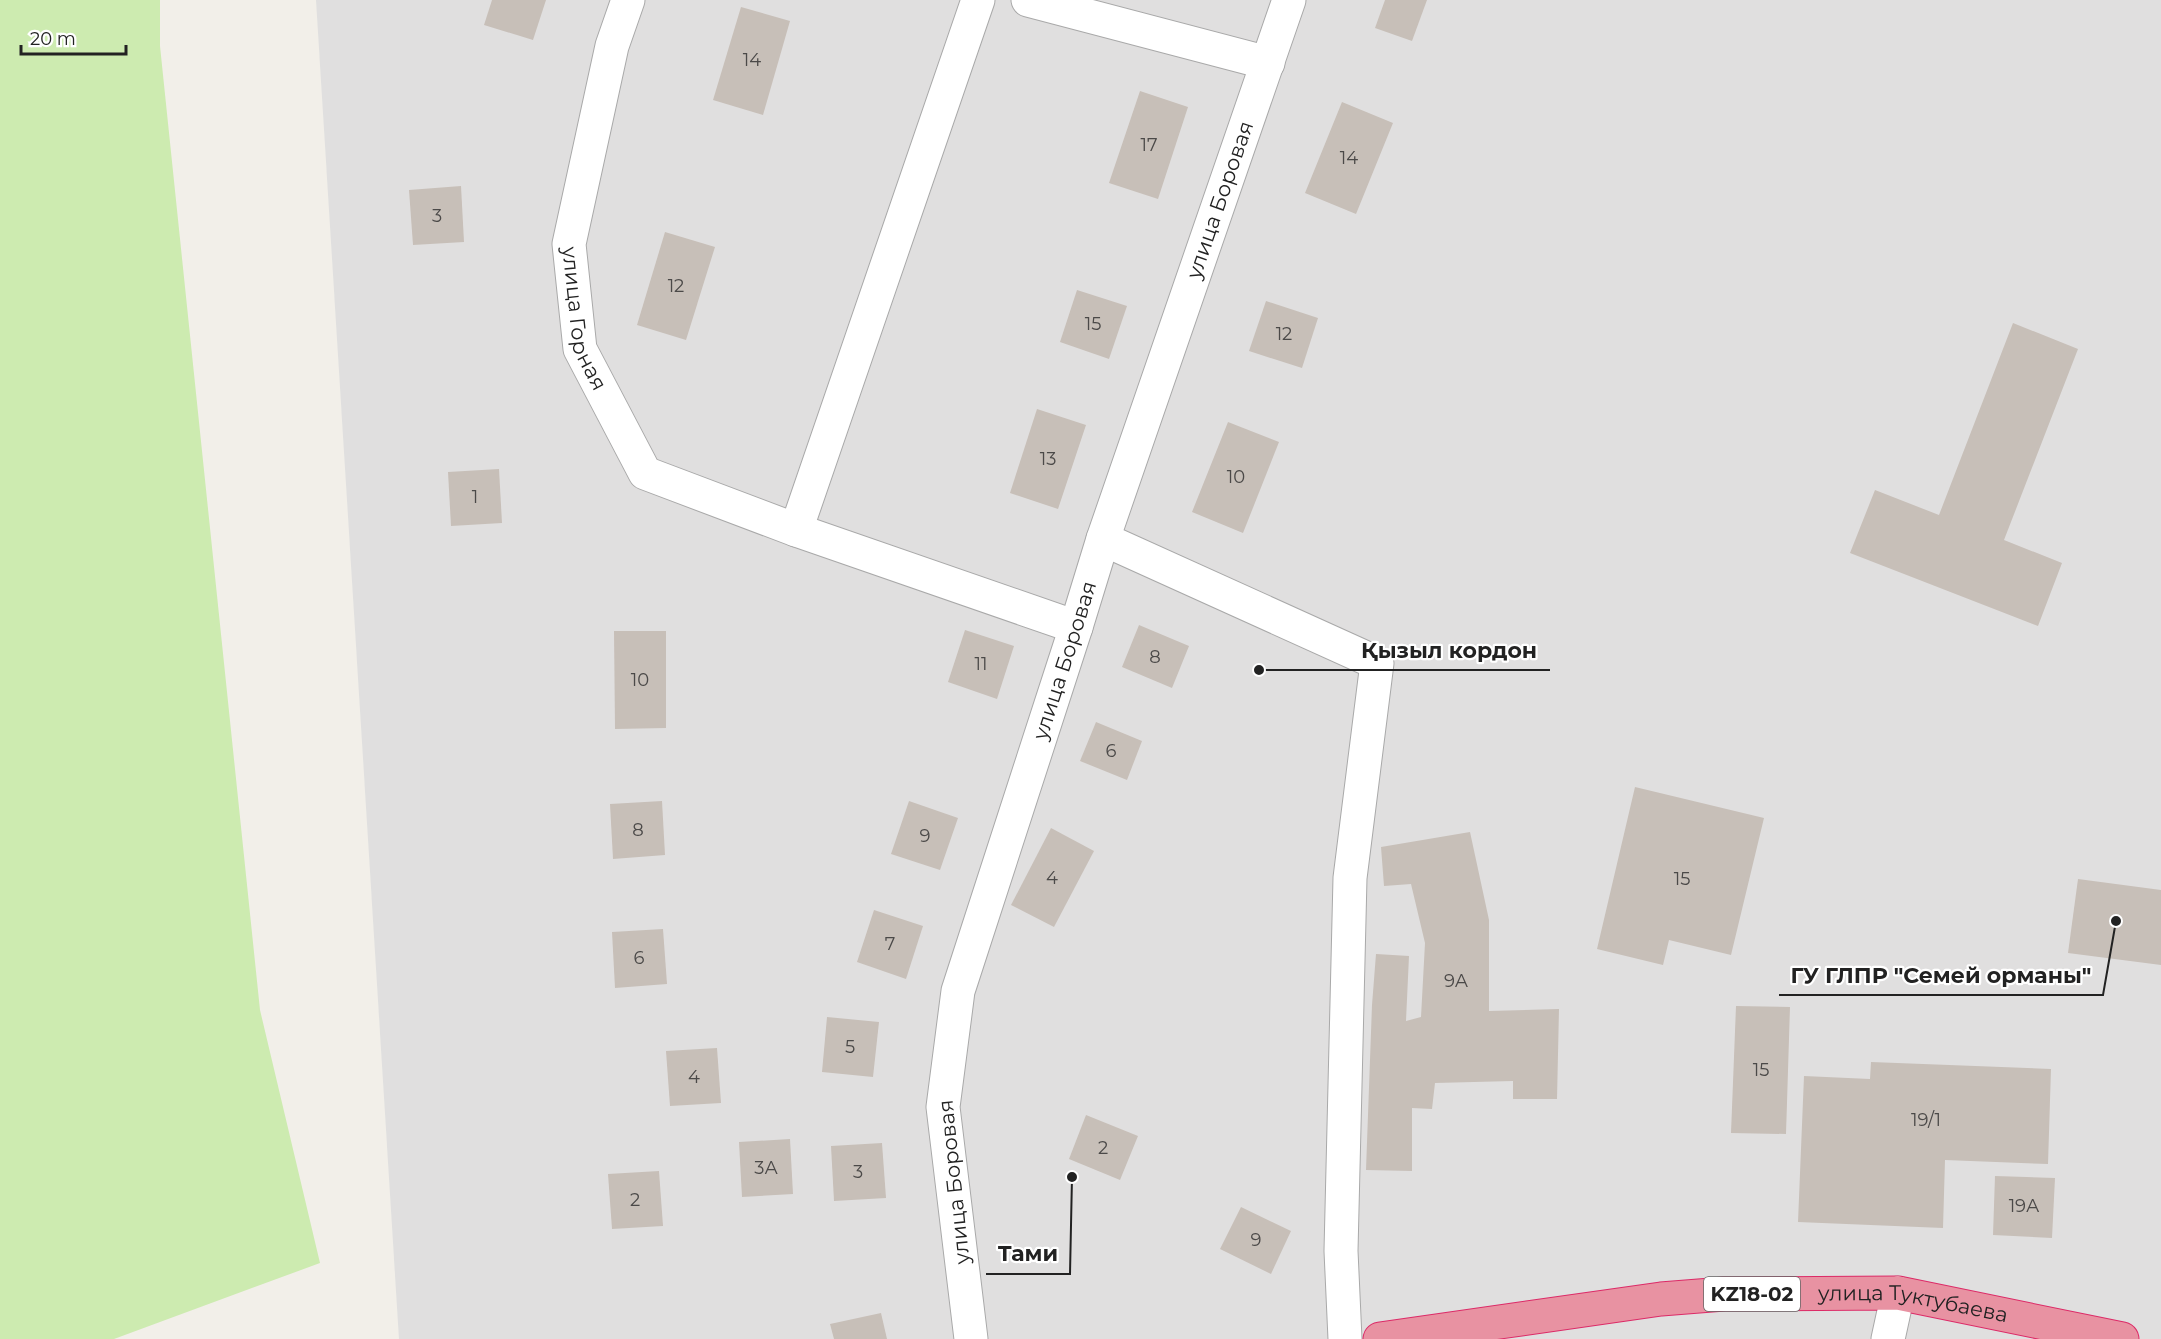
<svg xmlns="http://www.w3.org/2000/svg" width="2161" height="1339" font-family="Montserrat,sans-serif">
<rect width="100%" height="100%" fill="#f2efe9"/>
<!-- residential -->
<path fill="#e0dfdf" d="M316 0H2161V1339H399Z"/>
<!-- grass -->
<path fill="#cdebb0" d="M0 0H160V46L260 1010 320 1263 114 1339H0Z"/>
<!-- building -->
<g fill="#c7bfb8">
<path d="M492 0H546L533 40 484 25Z"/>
<path d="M1385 0H1427L1412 41 1375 28Z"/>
<path d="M741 7 790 21 763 115 713 100Z"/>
<path d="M1140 91 1188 107 1158 199 1109 183Z"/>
<path d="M1342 102 1393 123 1356 214 1305 193Z"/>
<path d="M461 186 464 242 413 245 409 190Z"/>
<path d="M665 232 715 247 686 340 637 325Z"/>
<path d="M1077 290 1127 306 1109 359 1060 342Z"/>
<path d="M1266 301 1318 318 1302 368 1249 351Z"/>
<path d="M2013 323 2078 349 2004 540 2062 563 2038 626 1850 553 1875 490 1939 515Z"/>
<path d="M1037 409 1086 425 1058 509 1010 493Z"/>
<path d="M1228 422 1279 442 1243 533 1192 512Z"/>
<path d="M499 469 502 523 451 526 448 472Z"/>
<path d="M1139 625 1189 646 1172 688 1122 667Z"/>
<path d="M965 630 1014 646 997 699 948 682Z"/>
<path d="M614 631H666V728L615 729Z"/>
<path d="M1096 722 1142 741 1127 780 1080 761Z"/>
<path d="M1635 787 1764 818 1731 955 1669 940 1663 965 1597 949Z"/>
<path d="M662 801 665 855 613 859 610 804Z"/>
<path d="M909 801 958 818 940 870 891 854Z"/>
<path d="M1051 828 1094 851 1054 927 1011 905Z"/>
<path d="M1470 832 1489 920V1011L1559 1009 1557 1099H1513V1081L1435 1083 1432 1109 1412 1108V1171L1366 1170 1372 1005 1376 954 1409 956 1406 1021 1421 1017 1425 943 1411 884 1384 886 1381 847Z"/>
<path d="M2078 879 2161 890V965L2068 953Z"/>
<path d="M874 910 923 926 906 979 857 962Z"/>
<path d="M663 929 667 984 615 988 612 932Z"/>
<path d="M1736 1006 1790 1007 1786 1134 1731 1133Z"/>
<path d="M827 1017 879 1022 873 1077 822 1072Z"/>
<path d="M717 1048 721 1103 670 1106 666 1051Z"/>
<path d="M1871 1062 2051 1069 2048 1164 1945 1160 1943 1228 1798 1222 1804 1076 1870 1079Z"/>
<path d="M1086 1115 1138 1136 1120 1180 1069 1159Z"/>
<path d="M790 1139 793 1194 742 1197 739 1142Z"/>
<path d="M882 1143 886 1198 834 1201 831 1146Z"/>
<path d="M659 1171 663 1226 612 1229 608 1174Z"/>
<path d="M1995 1176 2055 1178 2052 1238 1993 1235Z"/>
<path d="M1241 1207 1291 1231 1271 1274 1220 1249Z"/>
<path d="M881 1313 887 1339H834L830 1324Z"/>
</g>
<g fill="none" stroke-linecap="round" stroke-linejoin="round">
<defs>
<g id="minor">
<path id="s1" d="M628 0 612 46 569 244 580 349 645 473 796 530 1076 627"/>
<path d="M1028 0 1268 63"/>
<path d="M796 530 978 0"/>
<path d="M1103 539 1377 663 1350 878 1341 1251 1345 1339"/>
<path id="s2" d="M971 1339 943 1107 958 991 1076 627 1103 539 1289 0"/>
<path d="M1888 1339 1898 1293"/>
</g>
<g id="highway">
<path id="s3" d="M1380 1339 1661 1299 1724 1294 1898 1293 2122 1339"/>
</g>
</defs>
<!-- minor casing -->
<use href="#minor" stroke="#a9a9a9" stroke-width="35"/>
<!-- highway casing -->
<use href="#highway" stroke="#dc2a67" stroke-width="35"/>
<!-- minor -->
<use href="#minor" stroke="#fff" stroke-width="33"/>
<!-- highway -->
<use href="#highway" stroke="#e892a2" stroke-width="33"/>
</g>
<g text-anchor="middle" stroke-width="4.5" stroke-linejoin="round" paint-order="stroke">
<!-- number labels -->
<g font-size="18" fill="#4b4948">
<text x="752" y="66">14</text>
<text x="1149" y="151">17</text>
<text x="1349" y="164">14</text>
<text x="437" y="222">3</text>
<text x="676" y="292">12</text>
<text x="1093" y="330">15</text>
<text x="1284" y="340">12</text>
<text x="1048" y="465">13</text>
<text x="1236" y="483">10</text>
<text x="475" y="503">1</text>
<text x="1155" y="663">8</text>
<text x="981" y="670">11</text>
<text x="640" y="686">10</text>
<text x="1111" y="757">6</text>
<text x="638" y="836">8</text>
<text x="925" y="842">9</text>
<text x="1052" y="884">4</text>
<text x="1682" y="885">15</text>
<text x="890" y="950">7</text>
<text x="639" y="964">6</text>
<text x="1456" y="987">9А</text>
<text x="850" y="1053">5</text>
<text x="1761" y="1076">15</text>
<text x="694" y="1083">4</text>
<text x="1926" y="1126">19/1</text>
<text x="1103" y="1154">2</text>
<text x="766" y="1174">3А</text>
<text x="858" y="1178">3</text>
<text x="635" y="1206">2</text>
<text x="2024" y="1212">19А</text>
<text x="1256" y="1246">9</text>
</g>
<!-- shield labels -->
<rect fill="#fff" stroke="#646464" stroke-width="1.5" x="1704" y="1277" width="96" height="34" rx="4.5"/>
<g font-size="20" font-weight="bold" fill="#222">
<text x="1752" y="1301">KZ18-02</text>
</g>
<!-- street labels -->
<g font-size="21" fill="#222" stroke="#fff">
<text dy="7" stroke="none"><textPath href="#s2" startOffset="1184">улица Боровая</textPath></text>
<text dy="7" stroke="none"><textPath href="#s1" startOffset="328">улица Горная</textPath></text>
<text dy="7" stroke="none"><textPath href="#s2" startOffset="698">улица Боровая</textPath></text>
<text transform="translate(954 1182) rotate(-96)" y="7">улица Боровая</text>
<text dy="7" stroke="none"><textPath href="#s3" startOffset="537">улица Туктубаева</textPath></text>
</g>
</g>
<!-- callouts -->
<path fill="none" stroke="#222" stroke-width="2" d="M1259 670L1349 670H1550M2116 921L2103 995H1779M1072 1177L1070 1274H986"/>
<g fill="#222" stroke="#fff" stroke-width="2">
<circle cx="1259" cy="670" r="6"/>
<circle cx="2116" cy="921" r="6"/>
<circle cx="1072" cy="1177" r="6"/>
</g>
<g font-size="22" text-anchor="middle" font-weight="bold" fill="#222" stroke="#fff" stroke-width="4.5" stroke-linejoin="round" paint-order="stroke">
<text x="1449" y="658">Қызыл кордон</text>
<text x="1941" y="983">ГУ ГЛПР "Семей орманы"</text>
<text x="1028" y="1261">Тами</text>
</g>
<!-- scale -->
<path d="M21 45v9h105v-9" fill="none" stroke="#222222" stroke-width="3"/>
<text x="30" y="45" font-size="18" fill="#222222" stroke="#ffffff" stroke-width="4.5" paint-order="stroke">20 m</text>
</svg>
